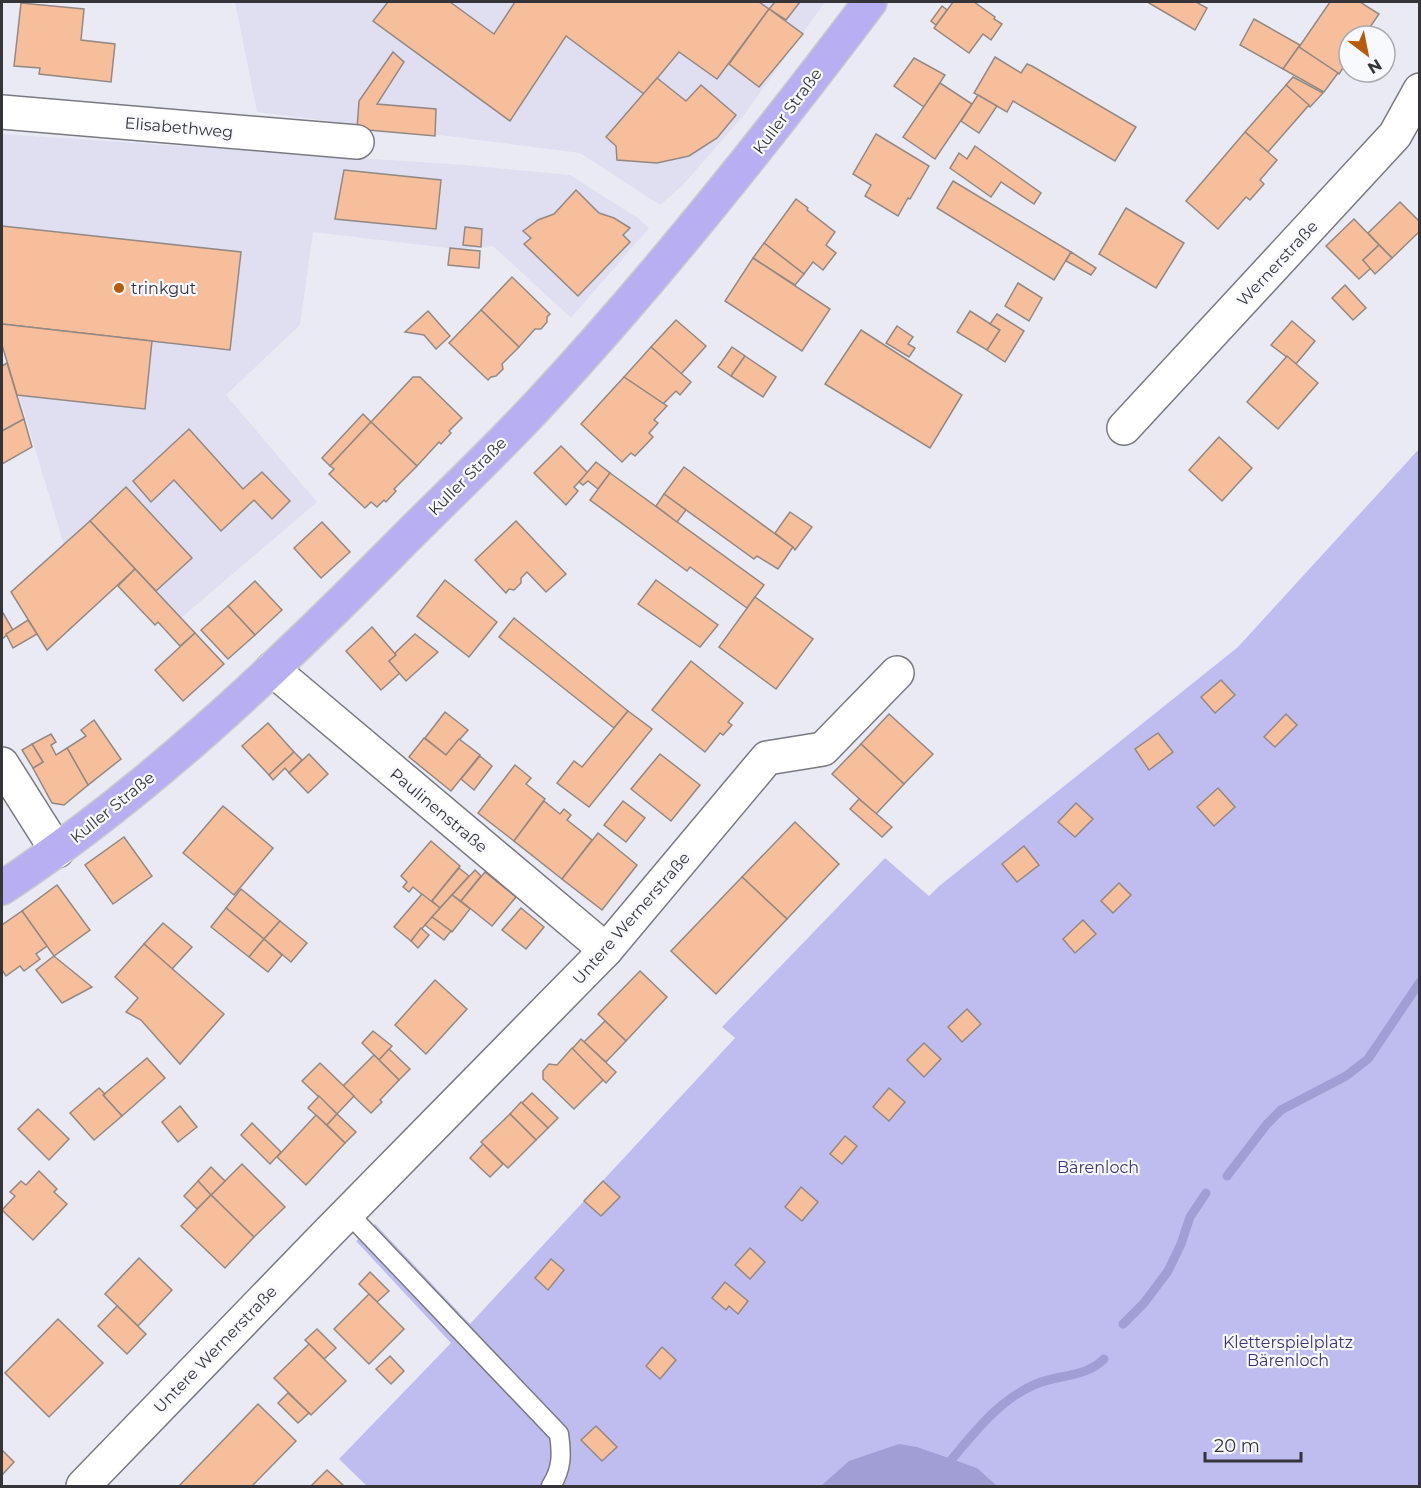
<svg xmlns="http://www.w3.org/2000/svg" width="1421" height="1488" font-family="Montserrat,sans-serif">
<rect width="100%" height="100%" fill="#eaeaf5"/>
<!-- built -->
<g fill="#dfdff1">
<path d="M235 2H825L744 115 682 186 660 205 580 153 257 112Z"/>
<path d="M2 134 464 165 570 175 638 218 649 228 571 318 493 246 456 249 313 232 300 325 226 395 317 502 181 618 90 521 64 545 2 339Z"/>
</g>
<!-- green -->
<path fill="#bfbdef" d="M1419 449V1486H367L339 1459 451 1343 356 1241 375 1224 470 1324 735 1038 722 1027 885 858 929 896 938 887 1238 647Z"/>
<!-- water -->
<path fill="#a19ed6" d="M899 1444 917 1447 977 1468 997 1486H821L849 1461Z"/>
<g fill="none" stroke-linecap="round" stroke-linejoin="round">
<!-- stream -->
<g stroke="#a19ed6" stroke-width="9">
<path d="M1227 1176 1267 1124 1281 1110 1346 1076 1368 1059 1420 982"/>
<path d="M1123 1324 1144 1303 1168 1271 1181 1244 1190 1217 1206 1193"/>
<path d="M945 1467C973 1435 996 1401 1036 1384 1059 1374 1085 1378 1104 1359"/>
</g>
</g>
<!-- building -->
<g fill="#f7be9c" stroke="#938983" stroke-width="1.5">
<path d="M388 2H450L494 34 515 2H759L769 9 717 79 679 52 644 94 566 36 510 121 373 21Z"/>
<path d="M775 2H800L786 20 769 9Z"/>
<path d="M953 2H974L995 17 994 19 1002 24 991 40 983 34 969 53 934 28Z"/>
<path d="M1150 2H1196L1207 8 1195 30 1149 3Z"/>
<path d="M1330 2H1360L1379 14 1364 36H1349V59L1339 74 1299 47Z"/>
<path d="M21 3 84 9 81 40 115 44 111 82 39 74 40 68 14 66Z"/>
<path d="M942 6 947 10 936 25 931 21Z"/>
<path d="M769 9 803 34 759 87 729 64Z"/>
<path d="M1254 19 1300 45 1283 69 1240 45Z"/>
<path d="M1300 45 1299 47 1338 73 1324 92 1283 69Z"/>
<path d="M393 52 404 62 377 104 436 109 435 136 357 129 359 101Z"/>
<path d="M995 57 1021 73 1027 64 1032 66 1136 127 1115 161 1013 101 1007 112 974 93Z"/>
<path d="M914 58 945 75 924 107 894 86Z"/>
<path d="M1293 77 1323 93 1310 107 1286 85Z"/>
<path d="M657 78 686 101 701 85 736 115 717 138 689 156 657 163 617 160 616 146 606 137Z"/>
<path d="M940 83 972 104 935 159 903 137Z"/>
<path d="M1286 85 1309 105 1268 152 1245 132Z"/>
<path d="M978 95 997 106 979 133 961 121Z"/>
<path d="M1245 132 1277 160 1260 180 1264 184 1250 200 1246 197 1218 229 1186 201Z"/>
<path d="M876 134 929 166 910 199 908 198 898 216 865 196 871 185 853 174Z"/>
<path d="M975 146 1041 193 1034 204 1001 182 991 197 950 168 959 153 967 159Z"/>
<path d="M344 170 441 180 436 229 335 219Z"/>
<path d="M953 181 1071 252 1054 280 937 208Z"/>
<path d="M576 190 599 213 614 218 630 228 623 235 630 242 578 296 524 244 531 238 523 231 538 220 554 214Z"/>
<path d="M796 199 808 208 807 210 835 232 826 245 836 253 823 270 813 262 804 274 764 243Z"/>
<path d="M1400 202 1420 222V231L1392 258 1368 233Z"/>
<path d="M1126 208 1184 243 1156 288 1099 254Z"/>
<path d="M1354 219 1379 245 1363 260 1371 268 1359 279 1326 246Z"/>
<path d="M2 226 241 252 230 350 2 324Z"/>
<path d="M465 227 482 229 481 247 463 245Z"/>
<path d="M764 243 804 274 795 285 753 258Z"/>
<path d="M1379 245 1392 258 1375 274 1363 260Z"/>
<path d="M450 248 480 251 479 268 448 265Z"/>
<path d="M1071 252 1096 268 1091 275 1066 261Z"/>
<path d="M753 258 830 309 802 351 725 301Z"/>
<path d="M512 277 550 314 547 317V322L541 329H535L519 347 481 310Z"/>
<path d="M1018 283 1042 298 1029 321 1005 306Z"/>
<path d="M1345 285 1366 308 1353 320 1332 298Z"/>
<path d="M481 310 519 347 502 364 503 369 496 376 491 377 488 380 449 343Z"/>
<path d="M428 311 450 336 436 349 424 335 405 332Z"/>
<path d="M970 311 1000 330 987 350 957 332Z"/>
<path d="M997 314 1024 331 1005 362 987 350 1000 330 990 324Z"/>
<path d="M676 320 706 346 681 374 651 347Z"/>
<path d="M1292 321 1315 341 1296 364 1271 345Z"/>
<path d="M2 324 152 341 145 409 17 395 2 345Z"/>
<path d="M897 326 913 337 908 344 915 348 909 357 886 343Z"/>
<path d="M861 330 962 395 930 448 825 384Z"/>
<path d="M651 347 691 382 680 395 676 391 663 404 624 377Z"/>
<path d="M732 347 745 356 731 376 718 367Z"/>
<path d="M745 356 776 377 763 397 731 376Z"/>
<path d="M1287 356 1318 383 1278 429 1247 402Z"/>
<path d="M7 363 24 419 2 431V366Z"/>
<path d="M413 377H420L462 418 449 431 451 433 441 444 439 442 417 466 371 422Z"/>
<path d="M624 377 667 406 654 420 658 423 649 433 653 437 635 456 631 453 622 462 581 424Z"/>
<path d="M363 414 371 422 330 466 322 458Z"/>
<path d="M24 419 32 447 2 464V431Z"/>
<path d="M371 422 417 466 394 489 396 491 386 502 384 500 377 507 371 502 365 508 329 474 334 469 330 466Z"/>
<path d="M189 429 243 489 262 472 290 501 272 519 254 500 221 531 174 480 151 502 133 481Z"/>
<path d="M1219 437 1252 468 1222 501 1189 470Z"/>
<path d="M561 446 588 473 574 487 578 491 566 505 534 473Z"/>
<path d="M596 462 610 473 598 489 588 481 583 485 579 482Z"/>
<path d="M684 467 793 547 778 569 757 556 754 559 664 494Z"/>
<path d="M610 473 764 585 747 608 690 567 687 571 590 500Z"/>
<path d="M126 487 192 558 156 591 90 521Z"/>
<path d="M664 494 686 510 677 522 656 506Z"/>
<path d="M790 512 812 527 795 550 793 547 775 533Z"/>
<path d="M90 521 135 569 47 650 11 592Z"/>
<path d="M516 521 566 574 546 592 527 572 521 578V583L514 590 509 589 506 593 475 560Z"/>
<path d="M322 522 350 552 321 578 294 548Z"/>
<path d="M135 569 195 633 180 646 158 622 155 625 118 586Z"/>
<path d="M445 580 497 622 469 657 417 616Z"/>
<path d="M656 580 718 625 700 647 638 604Z"/>
<path d="M255 581 282 610 255 635 228 606Z"/>
<path d="M755 597 813 639 776 689 719 647Z"/>
<path d="M228 606 255 635 228 659 201 630Z"/>
<path d="M3 613 13 630 2 639V614Z"/>
<path d="M514 618 628 711 614 728 499 637Z"/>
<path d="M28 620 37 634 13 648 6 634Z"/>
<path d="M372 627 396 655 389 661 400 673 381 690 346 651Z"/>
<path d="M195 633 224 664 183 701 155 670Z"/>
<path d="M415 634 438 652 406 681 389 661 396 655 395 653Z"/>
<path d="M691 661 743 703 728 722 732 725 723 735 720 733 705 752 652 710Z"/>
<path d="M1221 680 1235 695 1215 713 1201 697Z"/>
<path d="M628 711 652 729 589 807 557 783 574 761 582 767Z"/>
<path d="M445 712 468 730 446 755 425 738Z"/>
<path d="M889 714 933 754 904 784 861 744Z"/>
<path d="M1286 714 1297 725 1275 747 1264 737Z"/>
<path d="M94 720 121 759 88 785 67 748 86 736 81 730Z"/>
<path d="M268 723 294 752 269 775 242 746Z"/>
<path d="M1158 733 1173 752 1149 770 1135 749Z"/>
<path d="M51 734 56 742 51 745 56 755 67 748 88 785 64 805 52 803 33 768 43 762 32 744Z"/>
<path d="M424 738 446 755 459 739 480 755 451 791 409 757Z"/>
<path d="M32 744 43 762 33 768 22 750Z"/>
<path d="M861 744 904 784 876 814 832 774Z"/>
<path d="M294 752 302 760 289 773 285 768 273 780 269 775Z"/>
<path d="M309 754 328 774 308 793 289 773Z"/>
<path d="M660 754 700 785 671 821 631 789Z"/>
<path d="M480 756 492 766 474 790 461 779Z"/>
<path d="M515 765 531 778 526 784 545 799 514 841 478 813Z"/>
<path d="M1218 788 1235 807 1214 826 1197 807Z"/>
<path d="M859 799 892 827 882 837 850 809Z"/>
<path d="M544 801 560 814 564 809 571 815 567 820 592 840 562 879 514 841Z"/>
<path d="M623 801 645 818 626 842 604 825Z"/>
<path d="M1076 803 1093 819 1075 837 1058 822Z"/>
<path d="M223 806 273 848 234 895 183 853Z"/>
<path d="M795 822 839 864 787 919 742 877Z"/>
<path d="M598 833 637 865 602 910 562 879Z"/>
<path d="M124 837 152 876 113 904 85 865Z"/>
<path d="M431 841 460 866 431 902 413 887 409 892 403 887 407 882 401 876Z"/>
<path d="M1024 846 1039 865 1017 882 1002 864Z"/>
<path d="M459 868 469 876 440 908 432 901Z"/>
<path d="M475 870 481 876 461 901 452 895Z"/>
<path d="M485 872 516 897 492 926 461 901Z"/>
<path d="M742 877 787 919 716 994 671 951Z"/>
<path d="M1119 883 1131 895 1113 913 1101 901Z"/>
<path d="M57 885 90 930 54 956 22 911Z"/>
<path d="M241 889 280 921 264 939 226 908Z"/>
<path d="M422 894 440 908 411 941 394 927Z"/>
<path d="M452 895 470 909 452 932 432 917Z"/>
<path d="M226 908 264 939 249 957 211 927Z"/>
<path d="M521 908 544 927 526 949 502 930Z"/>
<path d="M22 911 47 946 36 954 40 959 24 971 20 966 6 976 2 970V925Z"/>
<path d="M432 917 451 931 444 940 425 925Z"/>
<path d="M1083 920 1096 934 1075 953 1063 939Z"/>
<path d="M280 921 307 943 291 962 264 939Z"/>
<path d="M163 923 192 947 172 969 144 944Z"/>
<path d="M421 928 429 935 418 948 411 941Z"/>
<path d="M264 939 282 955 268 972 249 957Z"/>
<path d="M144 944 224 1014 180 1064 141 1020 126 1012 138 998 115 977Z"/>
<path d="M54 956 55 957 92 987 62 1003 36 970Z"/>
<path d="M640 971 667 997 626 1041 598 1014Z"/>
<path d="M435 980 467 1009 426 1054 395 1025Z"/>
<path d="M967 1009 981 1024 962 1042 948 1027Z"/>
<path d="M605 1021 626 1041 606 1062 584 1042Z"/>
<path d="M373 1031 392 1046 379 1060 362 1043Z"/>
<path d="M581 1039 616 1072 606 1083 572 1049Z"/>
<path d="M924 1043 941 1059 924 1077 907 1060Z"/>
<path d="M572 1048 603 1080 574 1109 543 1079V1071L549 1064 557 1065Z"/>
<path d="M389 1049 410 1069 399 1080 379 1060Z"/>
<path d="M374 1055 399 1080 380 1100 382 1102 371 1113 343 1086Z"/>
<path d="M147 1058 165 1078 122 1116 103 1095Z"/>
<path d="M320 1063 354 1096 337 1114 302 1081Z"/>
<path d="M99 1088 105 1094 103 1095 122 1116 94 1140 70 1113Z"/>
<path d="M889 1088 905 1102 889 1121 873 1107Z"/>
<path d="M532 1093 558 1118 548 1128 522 1103Z"/>
<path d="M319 1096 337 1114 327 1125 308 1108Z"/>
<path d="M521 1102 548 1128 536 1140 510 1114Z"/>
<path d="M180 1106 197 1127 178 1142 162 1122Z"/>
<path d="M38 1109 69 1139 49 1160 18 1129Z"/>
<path d="M337 1114 356 1132 345 1143 327 1125Z"/>
<path d="M510 1114 536 1140 508 1168 481 1142Z"/>
<path d="M316 1115 345 1143 306 1185 277 1157Z"/>
<path d="M252 1123 281 1152 270 1164 241 1135Z"/>
<path d="M845 1136 857 1146 842 1164 830 1154Z"/>
<path d="M483 1144 503 1164 490 1177 470 1158Z"/>
<path d="M242 1164 285 1207 254 1237 211 1195Z"/>
<path d="M211 1167 225 1181 211 1195 198 1181Z"/>
<path d="M39 1171 57 1189 54 1192 67 1204 33 1240 2 1210 15 1196 10 1192 21 1181 26 1185Z"/>
<path d="M198 1181 211 1195 197 1209 184 1196Z"/>
<path d="M603 1181 620 1197 601 1216 584 1201Z"/>
<path d="M801 1187 818 1202 802 1221 785 1207Z"/>
<path d="M211 1195 254 1237 225 1268 181 1226Z"/>
<path d="M750 1248 765 1262 750 1279 735 1265Z"/>
<path d="M139 1258 172 1290 138 1326 105 1294Z"/>
<path d="M551 1259 564 1270 548 1290 535 1278Z"/>
<path d="M370 1272 389 1291 377 1302 359 1284Z"/>
<path d="M725 1282 748 1301 738 1314 729 1306 726 1310 712 1298Z"/>
<path d="M369 1294 404 1329 369 1364 334 1329Z"/>
<path d="M117 1306 146 1334 127 1354 98 1326Z"/>
<path d="M58 1319 103 1363 49 1417 5 1373Z"/>
<path d="M317 1329 336 1348 324 1359 305 1340Z"/>
<path d="M309 1344 346 1381 311 1415 274 1378Z"/>
<path d="M662 1347 676 1360 660 1379 646 1366Z"/>
<path d="M390 1356 404 1371 391 1384 376 1369Z"/>
<path d="M288 1393 309 1413 298 1423 278 1403Z"/>
<path d="M258 1404 296 1441 252 1486H179Z"/>
<path d="M596 1426 617 1447 602 1461 581 1440Z"/>
<path d="M2 1450 14 1462 2 1475Z"/>
<path d="M327 1470 344 1486H311Z"/>
</g>
<g fill="none" stroke-linecap="round" stroke-linejoin="round">
<defs>
<path id="lane" d="M348 1213 559 1434C562 1454 562 1469 551 1486"/>
<g id="street">
<path d="M2 112 357 142"/>
<path d="M1124 428 1395 135 1420 90"/>
<path d="M272 669 606 950"/>
<path d="M2 764 57 851"/>
<path d="M83 1486 326 1235 606 950 767 758 823 749 897 673"/>
</g>
<path id="primary" d="M2 888C144 794 270 675 390 554 440 503 492 455 540 403 658 276 766 140 870 2"/>
</defs>
<!-- lane casing -->
<use href="#lane" stroke="#797982" stroke-width="21"/>
<!-- street casing -->
<use href="#street" stroke="#797982" stroke-width="36"/>
<!-- primary casing -->
<use href="#primary" stroke="#cacacc" stroke-width="36"/>
<!-- lane -->
<use href="#lane" stroke="#fff" stroke-width="18"/>
<!-- street -->
<use href="#street" stroke="#fff" stroke-width="33"/>
<!-- primary -->
<use href="#primary" stroke="#b7aff1" stroke-width="33"/>
</g>
<!-- markers -->
<circle fill="#b75a09" stroke="#f8f8ff" stroke-width="2" cx="119" cy="288" r="6"/>
<g text-anchor="middle" stroke-width="4.5" stroke-linejoin="round" paint-order="stroke">
<!-- street labels -->
<g font-size="16" fill="#353539" stroke="#f8f8ff">
<text transform="translate(787 111) rotate(-53)" y="6">Kuller Straße</text>
<text transform="translate(179 127) rotate(5)" y="6">Elisabethweg</text>
<text transform="translate(1277 263) rotate(-47)" y="6">Wernerstraße</text>
<text transform="translate(467 476) rotate(-45)" y="6">Kuller Straße</text>
<text transform="translate(112 807) rotate(-39)" y="6">Kuller Straße</text>
<text transform="translate(439 810) rotate(40)" y="6">Paulinenstraße</text>
<text transform="translate(631 918) rotate(-49)" y="6">Untere Wernerstraße</text>
<text transform="translate(215 1349) rotate(-46)" y="6">Untere Wernerstraße</text>
</g>
<!-- poi labels -->
<g font-size="16" fill="#353539" stroke="#f8f8ff" text-anchor="start">
<text x="131" y="294">trinkgut</text>
</g>
<!-- park labels -->
<g font-size="16" fill="#3e3477" stroke="#f8f8ff">
<text x="1098" y="1173">Bärenloch</text>
<text x="1288" y="1348">Kletterspielplatz<tspan x="1288" dy="18">Bärenloch</tspan></text>
</g>
</g>
<!-- border -->
<rect width="1421" height="1488" fill="none" stroke="#353539" stroke-width="6"/>
<!-- north arrow -->
<g transform="translate(1367 54) rotate(148)"><circle r="28" fill="#f8f8ff" stroke="#aaaab0" stroke-width="1.5"/>
<path d="M0-4.5L10 22L0 15L-10 22Z" fill="#b75a09"/>
<text y="-9" font-size="16" font-weight="bold" text-anchor="middle" fill="#353539">N</text>
</g>
<!-- scale -->
<path d="M1205 1452v9h96v-9" fill="none" stroke="#353539" stroke-width="3"/>
<text x="1214" y="1452" font-size="18" fill="#353539" stroke="#f8f8ff" stroke-width="4.5" paint-order="stroke">20 m</text>
</svg>
